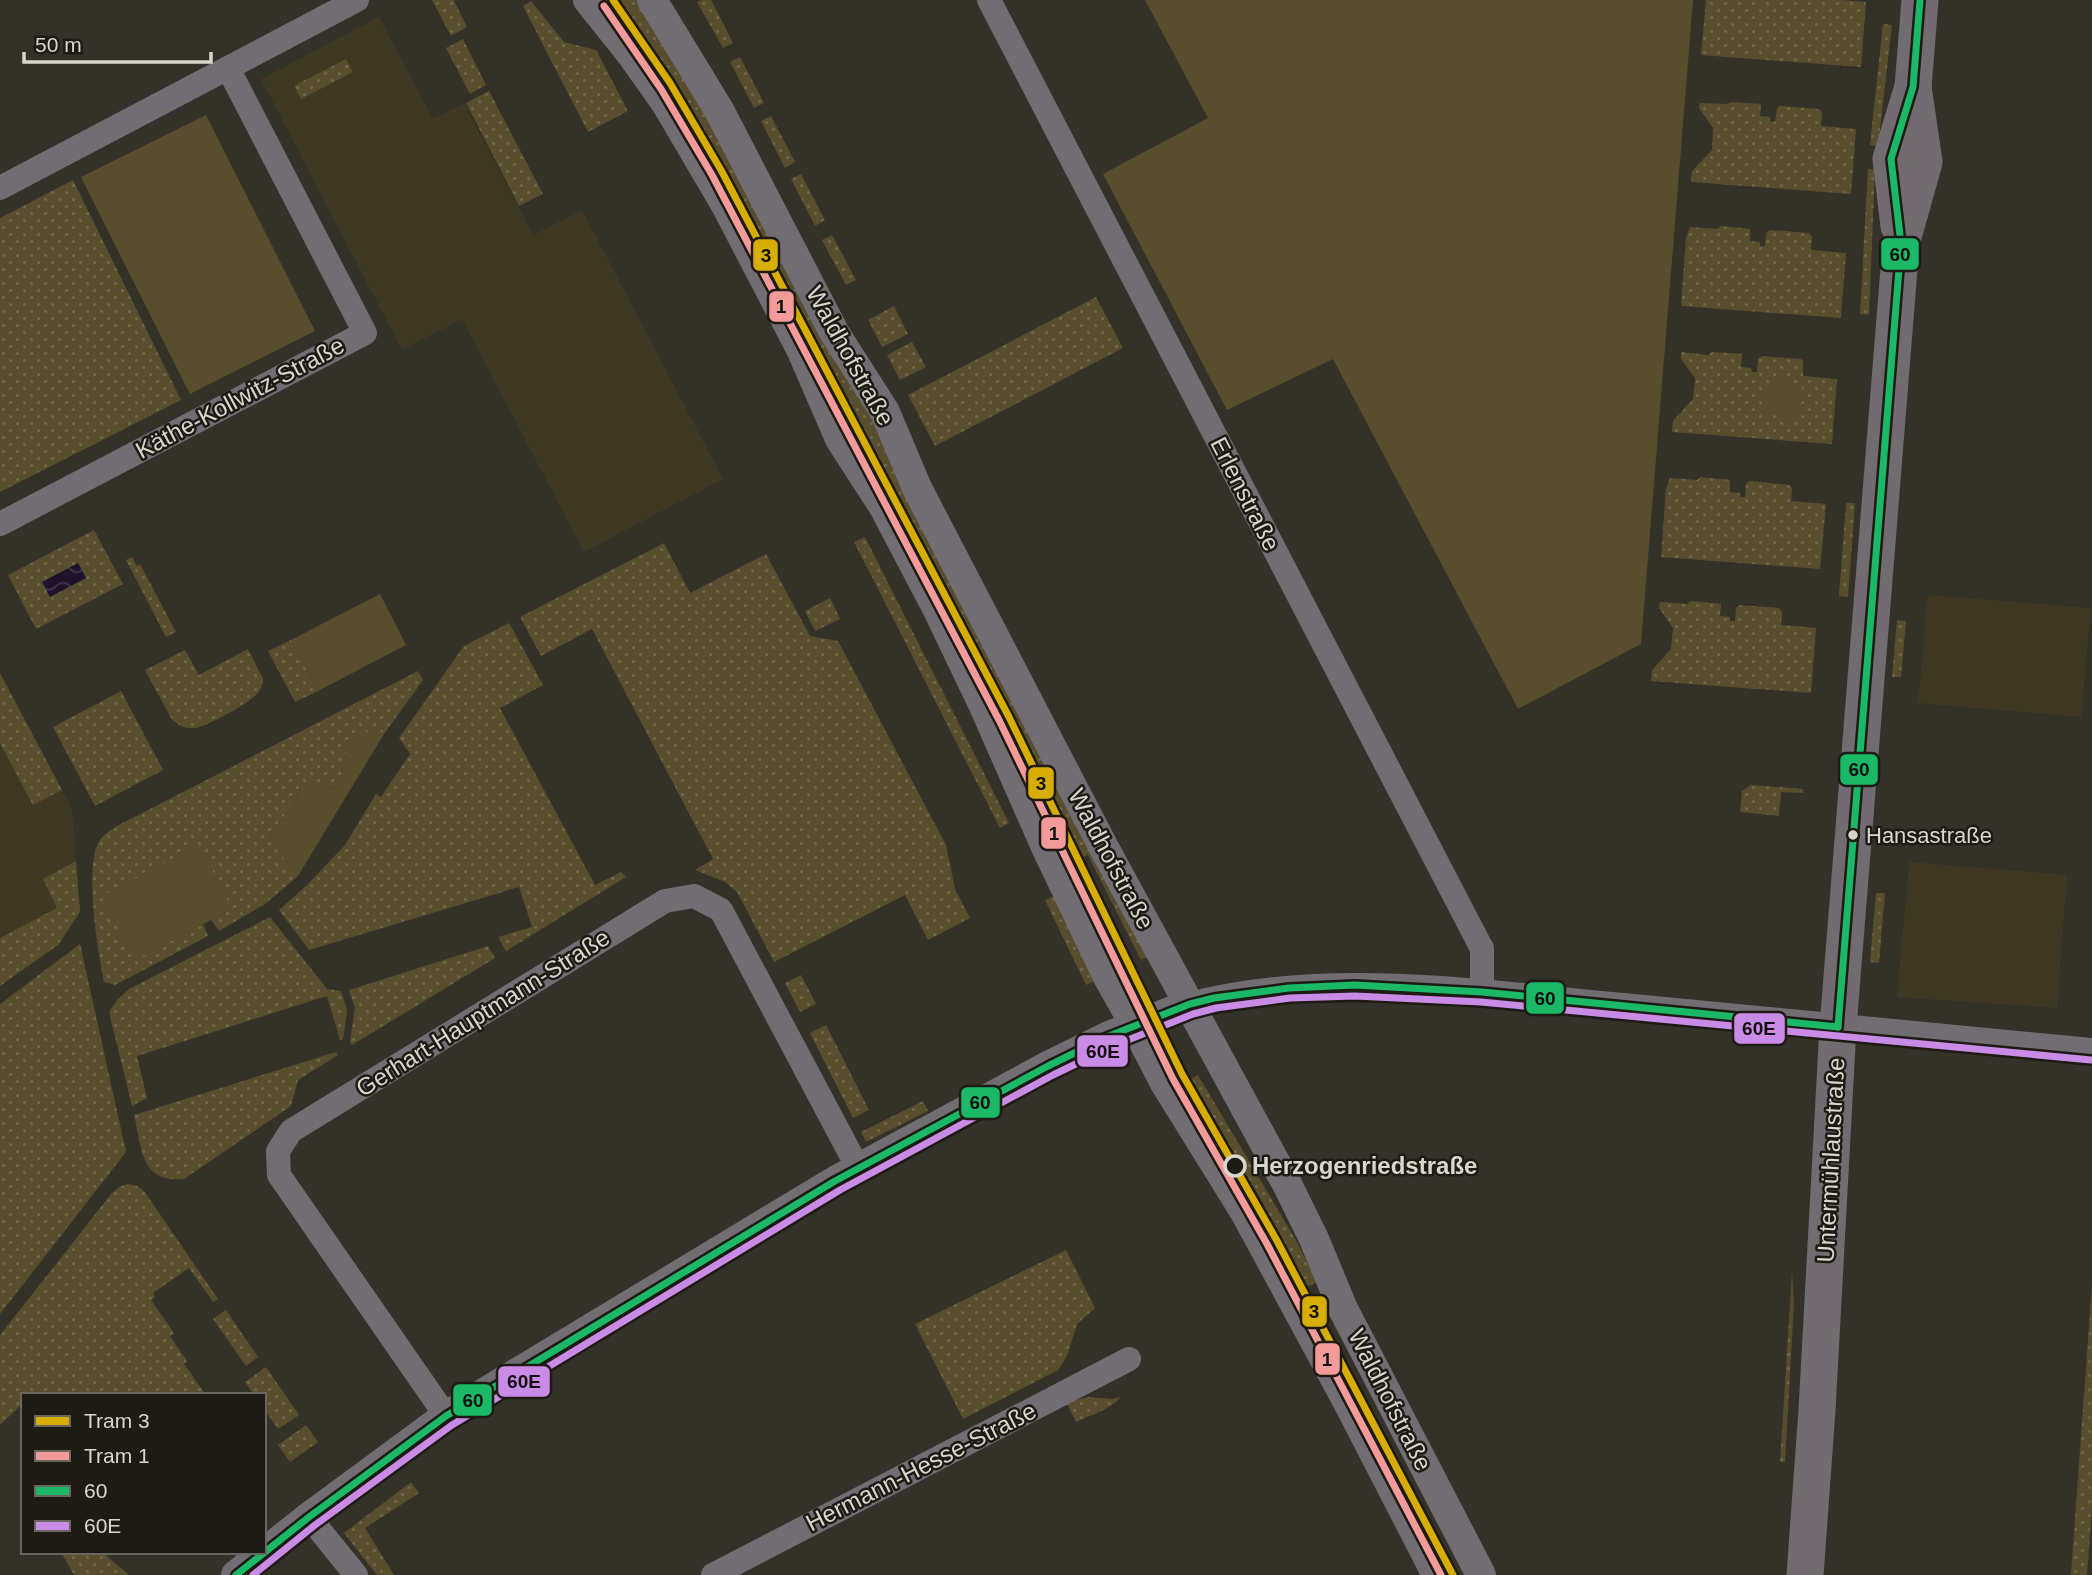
<svg xmlns="http://www.w3.org/2000/svg" width="2092" height="1575" font-family="Helvetica,sans-serif">
<defs>
<pattern id="grass-dots" width="8" height="8" patternUnits="userSpaceOnUse" patternTransform="scale(1.75)"><rect width="8" height="8" fill="#584e2e"/><path d="M2 2h.1M6 6h.1" fill="none" stroke="#6f674b" stroke-width="1.8" stroke-linecap="round"/></pattern>
<pattern id="water-waves" width="16" height="10" patternUnits="userSpaceOnUse" patternTransform="scale(1.75)"><rect width="16" height="10" fill="#20112d"/><path d="M0 5q4-4 8 0t8 0" fill="none" stroke="#40334a"/></pattern>
</defs>
<rect width="100%" height="100%" fill="#343128"/>
<!-- built -->
<g fill="#3f3924">
<path d="M379 17 433 119 464 103 533 235 582 210 723 479 584 552 462 319 402 350 261 79Z"/>
<path d="M1928 595 2091 608 2081 717 1918 703Z"/>
<path d="M0 673 72 809 80 912 58 945 0 986Z"/>
<path d="M1909 862 2067 875 2057 1008 1897 997Z"/>
</g>
<!-- grass -->
<g fill="url(#grass-dots)">
<path d="M432 0H455L454 1 467 27 451 36Z"/>
<path d="M603 0H639L713 113 1153 954 1141 960 1088 855 1071 862 990 695Z"/>
<path d="M702 0H711L733 43 723 48 697 2Z"/>
<path d="M1706 0H1841L1866 2 1861 67 1701 55Z"/>
<path d="M531 1 564 42 596 50 628 111 588 132 523 6Z"/>
<path d="M1883 24 1892 25 1878 146 1870 145Z"/>
<path d="M463 39 486 85 470 94 446 48Z"/>
<path d="M740 57 764 103 754 108 730 62Z"/>
<path d="M346 59 353 72 301 99 294 86Z"/>
<path d="M489 91 543 194 519 206 466 103Z"/>
<path d="M1731 102 1761 104 1760 116 1770 117V121L1775 122 1777 108 1780 106 1819 109 1822 112 1821 126 1856 129 1851 194 1691 182 1692 171 1712 150 1713 128 1699 108 1700 103 1727 104Z"/>
<path d="M771 116 795 162 785 168 761 121Z"/>
<path d="M1868 169H1875L1869 315 1860 314Z"/>
<path d="M801 174 825 220 815 226 791 179Z"/>
<path d="M73 180 181 400 0 492V218Z"/>
<path d="M1721 226 1750 229V241L1760 242V246H1765L1766 233 1770 230 1809 233 1812 237 1811 250 1846 253 1841 318 1681 306 1686 238 1690 227 1717 229Z"/>
<path d="M832 235 856 280 846 285 822 240Z"/>
<path d="M1096 297 1123 348 935 446 908 395Z"/>
<path d="M894 306 908 334 882 347 868 320Z"/>
<path d="M912 342 926 367 900 380 887 355Z"/>
<path d="M1681 352 1708 355 1712 352 1742 354 1741 367 1751 368 1752 372H1757L1758 359 1762 356 1801 359 1803 362V376L1837 379 1832 444 1672 432 1673 421 1693 399 1695 378 1681 359Z"/>
<path d="M1700 477 1730 480V492L1740 493V497H1745L1746 484 1750 481 1789 485 1792 488 1791 501 1826 504 1820 569 1661 557 1666 489 1670 478 1697 480Z"/>
<path d="M1846 503H1855L1848 597 1839 596Z"/>
<path d="M94 530 123 584 36 629 8 575Z"/>
<path d="M865 537 1009 823 1000 828 854 542Z"/>
<path d="M664 543 690 593 766 554 810 636 838 641 946 845 955 889 970 918 928 940 905 895 774 962 737 892 725 882 695 870 713 859 592 629 541 656 520 617Z"/>
<path d="M132 557 137 566 140 564 176 632 166 637 126 560Z"/>
<path d="M830 598 840 619 815 631 805 611Z"/>
<path d="M1691 601 1721 604 1720 616 1730 617V621H1735L1736 608 1740 605 1779 608 1782 612 1781 625 1816 628 1811 693 1651 681 1652 670 1671 649 1673 628 1659 608 1660 602 1687 604Z"/>
<path d="M1897 620 1906 621 1901 677H1892Z"/>
<path d="M509 623 543 685 500 708 595 885 621 872 626 877 506 951 498 937 532 927 519 887 309 950 279 910 307 885 345 845 376 794 381 797 410 754 399 738 464 646Z"/>
<path d="M291 640 318 691 295 702 268 651Z"/>
<path d="M248 649 263 679C262 685 261 690 257 694 251 702 205 727 195 728 184 729 178 725 171 718L145 670 185 650 199 675Z"/>
<path d="M418 671 423 680 384 734 374 728 348 747 340 784 331 789 323 783 300 786 297 799 268 838 298 876 265 904 219 931 211 920 232 909 102 896 134 960 203 924 208 936 115 985 104 982C98 951 83 866 100 840 104 834 111 830 117 826Z"/>
<path d="M0 673 62 790 33 805 0 743Z"/>
<path d="M121 691 163 770 95 806 53 727Z"/>
<path d="M1751 785 1803 789V793L1781 792 1779 816 1740 812 1742 791Z"/>
<path d="M76 861 80 912 58 945 0 986V938L57 908 43 879Z"/>
<path d="M1876 893H1885L1879 963 1870 962Z"/>
<path d="M1054 896 1094 981 1086 985 1045 900Z"/>
<path d="M270 917 327 989 341 991 347 1010 343 1039 340 1040 327 996 137 1056 147 1098 132 1106 109 1012 117 1000 129 989Z"/>
<path d="M80 944 126 1152 0 1314V1004Z"/>
<path d="M488 946 495 958 352 1045 350 1042 355 1008 349 990Z"/>
<path d="M801 975 816 1004 800 1012 785 983Z"/>
<path d="M826 1025 869 1110 853 1118 810 1033Z"/>
<path d="M336 1052 338 1055 298 1080 291 1106 184 1179C140 1183 142 1148 134 1115Z"/>
<path d="M1198 1075 1297 1242 1317 1282 1299 1291 1174 1086Z"/>
<path d="M923 1101 928 1111 866 1142 861 1132Z"/>
<path d="M128 1184 137 1186 144 1191 218 1299 213 1302 189 1268 153 1293 155 1297 151 1300 174 1333 170 1336 187 1361 184 1364 206 1395H23V1409L20 1406 0 1425V1335L112 1193 119 1187Z"/>
<path d="M1066 1250 1095 1308 1077 1324 1067 1356 1058 1370 963 1419 915 1324Z"/>
<path d="M1792 1272 1794 1303 1785 1462H1780Z"/>
<path d="M2092 1284V1506L2087 1575H2071Z"/>
<path d="M226 1310 258 1357 246 1366 213 1319Z"/>
<path d="M266 1367 299 1415 278 1429 264 1409V1395H254L245 1382Z"/>
<path d="M1089 1397 1112 1399 1121 1397C1111 1409 1091 1415 1076 1422L1066 1402Z"/>
<path d="M306 1425 318 1442 290 1462 278 1445Z"/>
<path d="M411 1482 419 1493 365 1528 394 1575H377L344 1533Z"/>
<path d="M61 1552H102L129 1575H74Z"/>
</g>
<!-- green -->
<g fill="#584e2e">
<path d="M1145 0H1693L1641 644 1518 709 1333 359 1227 410 1103 174 1208 118Z"/>
<path d="M206 115 315 331 190 394 81 177Z"/>
<path d="M1782 380 1787 384 1802 386C1805 396 1799 405 1800 415L1795 419H1786L1782 415 1775 414 1772 417 1762 412V390L1773 381Z"/>
<path d="M380 594 406 645 318 691 291 640Z"/>
<path d="M374 727 384 734 298 876 268 838 297 799 300 786 310 780 323 783 331 789 340 784 347 747Z"/>
<path d="M200 846 232 909 134 960 101 896Z"/>
</g>
<!-- water -->
<path fill="url(#water-waves)" d="M78 563 86 578 50 597 42 582Z"/>
<g fill="none" stroke-linecap="round" stroke-linejoin="round">
<!-- minor -->
<g stroke="#726d73" stroke-width="24">
<path d="M989 0 1480 945 1482 948V992"/>
<path d="M0 188 357 0"/>
<path d="M0 524 365 333 228 68"/>
<path d="M1190 1004C1328 968 1483 992 1623 1005 1779 1020 1935 1036 2092 1050"/>
<path d="M446 1416 279 1175 278 1151 291 1131 665 901 694 896 721 910 858 1168"/>
<path d="M309 1517 356 1575"/>
<path d="M713 1575 1129 1359"/>
</g>
<!-- tertiary -->
<g stroke="#726d73" stroke-width="30">
<path d="M588 0 632 55 666 103 727 207 802 351 840 439 884 507 938 610 983 704 1046 847 1108 977 1135 1025 1165 1083 1245 1212 1349 1404 1437 1575"/>
<path d="M652 0 719 110 834 332 885 412 917 488 1103 846 1288 1186 1314 1239 1343 1309 1481 1575"/>
<path d="M236 1575 309 1517 446 1416 835 1181 1048 1066 1109 1036 1190 1004"/>
</g>
<!-- primary -->
<g stroke="#726c70" stroke-width="37">
<path d="M1899 226 1891 159 1913 87 1920 0"/>
<path d="M1805 1575 1817 1410 1838 1027 1901 244 1924 162 1913 87"/>
</g>
<defs>
<g id="bus-1">
<path d="M1838 1027 1901 244 1891 159 1913 87 1920 0"/>
<path d="M236 1575 309 1517 446 1416 835 1181 1048 1066 1109 1036 1190 1004 1214 998 1289 988 1355 985 1482 992 1838 1027"/>
</g>
<path id="bus-2" d="M253 1575 315 1525 452 1425 840 1190 1053 1075 1113 1046 1193 1014 1216 1008 1290 998 1355 996 1481 1002 2091 1060"/>
</defs>
<!-- bus-1 casing -->
<use href="#bus-1" stroke="#1e1b14" stroke-width="12"/>
<!-- bus-2 casing -->
<use href="#bus-2" stroke="#1e1b14" stroke-width="12"/>
<!-- bus-1 -->
<use href="#bus-1" stroke="#1ab867" stroke-width="7"/>
<!-- bus-2 -->
<use href="#bus-2" stroke="#ca8be6" stroke-width="7"/>
<defs>
<path id="tram-1" d="M613 0 670 83 721 170 1009 717 1182 1074 1276 1239 1453 1575"/>
<path id="tram-2" d="M604 6 661 89 712 175 1000 722 1173 1079 1267 1244 1441 1575"/>
</defs>
<!-- tram-1 casing -->
<use href="#tram-1" stroke="#1e1b14" stroke-width="12"/>
<!-- tram-2 casing -->
<use href="#tram-2" stroke="#1e1b14" stroke-width="12"/>
<!-- tram-1 -->
<use href="#tram-1" stroke="#d6ad00" stroke-width="7"/>
<!-- tram-2 -->
<use href="#tram-2" stroke="#f39b9b" stroke-width="7"/>
</g>
<!-- markers -->
<circle fill="#d9d6cc" stroke="#1e1b14" stroke-width="2.5" cx="1853" cy="835" r="6"/>
<circle fill="#1e1b14" stroke="#d9d6cc" stroke-width="3.5" cx="1235" cy="1166" r="10"/>
<g text-anchor="middle" stroke-width="5" stroke-linejoin="round" paint-order="stroke">
<!-- bus labels -->
<g font-size="22" fill="#d9d6cc" stroke="#1e1b14" text-anchor="start">
<text x="1866" y="843">Hansastraße</text>
</g>
<!-- street labels -->
<g font-size="24" fill="#d9d6cc" stroke="#1e1b14">
<text transform="translate(850 356) rotate(61)" y="8">Waldhofstraße</text>
<text transform="translate(240 398) rotate(-28)" y="8">Käthe-Kollwitz-Straße</text>
<text transform="translate(1245 494) rotate(63)" y="8">Erlenstraße</text>
<text transform="translate(1111 859) rotate(62)" y="8">Waldhofstraße</text>
<text transform="translate(483 1013) rotate(-32)" y="8">Gerhart-Hauptmann-Straße</text>
<text transform="translate(1831 1160) rotate(-87)" y="8">Untermühlaustraße</text>
<text transform="translate(1390 1400) rotate(63)" y="8">Waldhofstraße</text>
<text transform="translate(921 1467) rotate(-27)" y="8">Hermann-Hesse-Straße</text>
</g>
<!-- stop labels -->
<g font-size="24" font-weight="bold" fill="#d9d6cc" stroke="#1e1b14" text-anchor="start">
<text x="1252" y="1174">Herzogenriedstraße</text>
</g>
</g>
<g stroke="#1e1b14" stroke-width="2.5">
<rect x="1880" y="237" width="40" height="34" rx="7" fill="#1ab867"/>
<rect x="752" y="238" width="27" height="34" rx="7" fill="#d6ad00"/>
<rect x="768" y="290" width="27" height="33" rx="7" fill="#f39b9b"/>
<rect x="1839" y="753" width="40" height="33" rx="7" fill="#1ab867"/>
<rect x="1027" y="766" width="28" height="34" rx="7" fill="#d6ad00"/>
<rect x="1040" y="816" width="27" height="34" rx="7" fill="#f39b9b"/>
<rect x="1525" y="981" width="40" height="34" rx="7" fill="#1ab867"/>
<rect x="1733" y="1012" width="53" height="33" rx="7" fill="#ca8be6"/>
<rect x="1076" y="1034" width="53" height="34" rx="7" fill="#ca8be6"/>
<rect x="960" y="1086" width="41" height="33" rx="7" fill="#1ab867"/>
<rect x="1301" y="1295" width="27" height="33" rx="7" fill="#d6ad00"/>
<rect x="1314" y="1342" width="27" height="34" rx="7" fill="#f39b9b"/>
<rect x="497" y="1365" width="54" height="33" rx="7" fill="#ca8be6"/>
<rect x="452" y="1383" width="41" height="34" rx="7" fill="#1ab867"/>
</g>
<g font-size="19" text-anchor="middle" font-weight="bold" fill="#111">
<text x="1900" y="261">60</text>
<text x="766" y="262">3</text>
<text x="781" y="313">1</text>
<text x="1859" y="776">60</text>
<text x="1041" y="790">3</text>
<text x="1054" y="840">1</text>
<text x="1545" y="1005">60</text>
<text x="1759" y="1035">60E</text>
<text x="1103" y="1058">60E</text>
<text x="980" y="1109">60</text>
<text x="1314" y="1318">3</text>
<text x="1327" y="1366">1</text>
<text x="524" y="1388">60E</text>
<text x="473" y="1407">60</text>
</g>
<!-- legend -->
<rect x="21" y="1393" width="245" height="161" fill="#1e1b14" stroke="#69665e" stroke-width="2"/>
<rect x="35" y="1416" width="35" height="10" fill="#d6ad00" stroke="#69665e" stroke-width="2"/>
<text x="84" y="1428" font-size="21" fill="#d9d6cc">Tram 3</text>
<rect x="35" y="1451" width="35" height="10" fill="#f39b9b" stroke="#69665e" stroke-width="2"/>
<text x="84" y="1463" font-size="21" fill="#d9d6cc">Tram 1</text>
<rect x="35" y="1486" width="35" height="10" fill="#1ab867" stroke="#69665e" stroke-width="2"/>
<text x="84" y="1498" font-size="21" fill="#d9d6cc">60</text>
<rect x="35" y="1521" width="35" height="10" fill="#ca8be6" stroke="#69665e" stroke-width="2"/>
<text x="84" y="1533" font-size="21" fill="#d9d6cc">60E</text>
<!-- scale -->
<path d="M24 52v10h187v-10" fill="none" stroke="#d9d6cc" stroke-width="3.5"/>
<text x="35" y="52" font-size="21" fill="#d9d6cc" stroke="#1e1b14" stroke-width="5" paint-order="stroke">50 m</text>
</svg>
